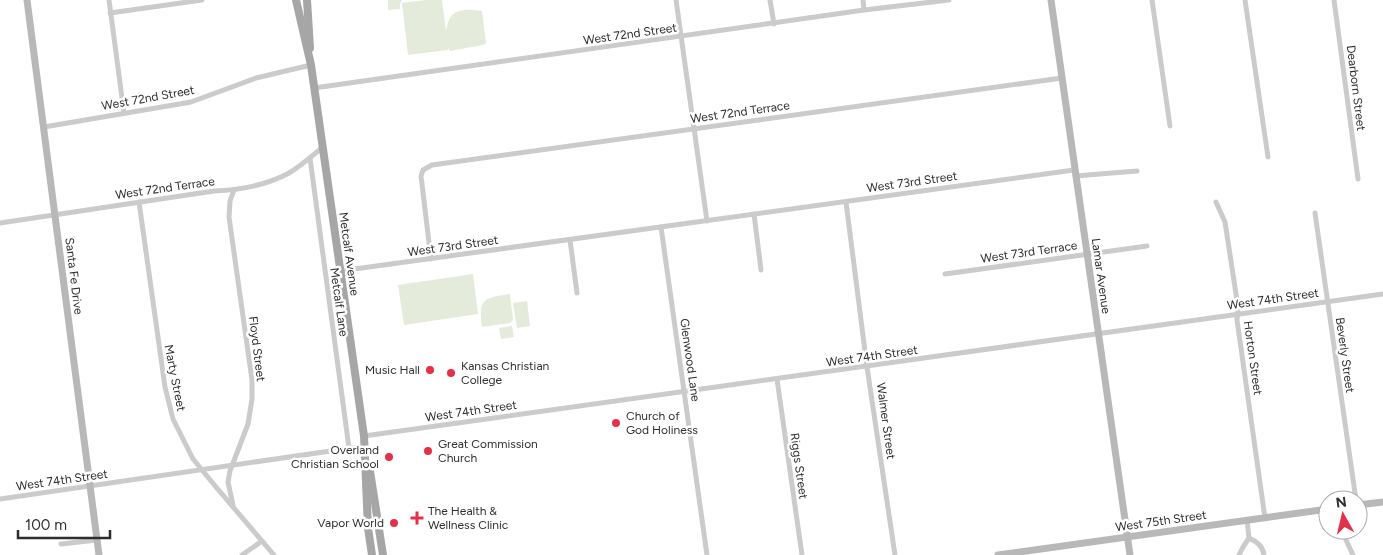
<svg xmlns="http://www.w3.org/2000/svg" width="1383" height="555" font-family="Figtree,sans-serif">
<rect width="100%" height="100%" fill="#fff"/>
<!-- green -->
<g fill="#e5ebdb">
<path d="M388 0H402L400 4V9L388 10Z"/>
<path d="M426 0H442L446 31C447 27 448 21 450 18 456 8 471 9 482 11L486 43 483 45 450 51 448 48V50L408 55 402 3Z"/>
<path d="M473 274 478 314 404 325 398 285Z"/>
<path d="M510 294 513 320 510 323 482 327C478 298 484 298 510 294Z"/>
<path d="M527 301 530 326 517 328 513 303Z"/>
<path d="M512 326 514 337 501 339 499 328Z"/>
</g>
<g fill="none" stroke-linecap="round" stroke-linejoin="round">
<!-- street -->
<g stroke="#cbcbcb" stroke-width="5">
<path d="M109 0 124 113"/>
<path d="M676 0 707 221"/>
<path d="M770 0 774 24"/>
<path d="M863 0 864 10"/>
<path d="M1152 0 1170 126"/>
<path d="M1245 0 1268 157"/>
<path d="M1334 0 1358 179"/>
<path d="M110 13 202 0"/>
<path d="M314 88 864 10 949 0"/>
<path d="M44 127 191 102 256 78 311 65"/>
<path d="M310 158 349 448"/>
<path d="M1075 176 1137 171"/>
<path d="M139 202 165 387 173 419 193 459 216 487 274 555"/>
<path d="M846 202 867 367 895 555"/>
<path d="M1216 202 1225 222 1238 307 1237 320 1265 518"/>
<path d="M1315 213 1356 500"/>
<path d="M754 214 761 270"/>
<path d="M0 223 214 191C239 190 267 185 289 173 301 166 312 156 323 147"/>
<path d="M661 227 707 555"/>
<path d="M570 240 577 293"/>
<path d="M431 259 421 176 423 170 432 165 1062 78"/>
<path d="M340 271 1074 170"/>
<path d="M945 274 1147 246"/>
<path d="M777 379 802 555"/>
<path d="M364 436 1383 294"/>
<path d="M0 499 365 446"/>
<path d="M233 505 228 482 230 471 248 424 252 399V380L229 217 230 201 234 190"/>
<path d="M1247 520 1249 538"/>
<path d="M1343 530 1346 540 1353 555"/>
<path d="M61 544 97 540"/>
<path d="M242 555 262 541"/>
<path d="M1239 555 1243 547 1249 538C1257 542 1263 546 1264 555"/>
</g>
<!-- secondary -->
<g stroke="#b8b8b8" stroke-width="7">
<path d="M27 0 99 555"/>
<path d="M1051 0 1130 555"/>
<path d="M1358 505 1383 502"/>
<path d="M998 555 1328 509"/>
</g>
<!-- primary -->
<g stroke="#a6a6a6" stroke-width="8">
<path d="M296 0 311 65 364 436 368 528 372 555"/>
<path d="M307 0 310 48"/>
<path d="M370 471 383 555"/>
</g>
</g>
<!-- markers -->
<g fill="#e43049" stroke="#fff" stroke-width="2">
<circle cx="430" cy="370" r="5"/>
<circle cx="451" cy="373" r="5"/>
<circle cx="616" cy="423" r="5"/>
<circle cx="428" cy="451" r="5"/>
<circle cx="389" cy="457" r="5"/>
<path d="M414.5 510.5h5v5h5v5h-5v5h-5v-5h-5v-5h5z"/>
<circle cx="394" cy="523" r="5"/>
</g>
<g text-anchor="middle" stroke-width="5" stroke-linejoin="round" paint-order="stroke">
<!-- street labels -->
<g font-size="12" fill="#2e2e2e" stroke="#fff">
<text transform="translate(630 34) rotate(-8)" y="4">West 72nd Street</text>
<text transform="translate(1356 88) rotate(83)" y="4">Dearborn Street</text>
<text transform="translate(148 98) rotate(-10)" y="4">West 72nd Street</text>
<text transform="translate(740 112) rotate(-8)" y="4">West 72nd Terrace</text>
<text transform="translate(912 182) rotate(-8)" y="4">West 73rd Street</text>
<text transform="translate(165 188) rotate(-8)" y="4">West 72nd Terrace</text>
<text transform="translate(453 246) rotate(-8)" y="4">West 73rd Street</text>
<text transform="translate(1029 252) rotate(-8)" y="4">West 73rd Terrace</text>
<text transform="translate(349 254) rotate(82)" y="4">Metcalf Avenue</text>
<text transform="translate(74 276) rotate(83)" y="4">Santa Fe Drive</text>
<text transform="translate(1101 276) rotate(82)" y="4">Lamar Avenue</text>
<text transform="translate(1273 299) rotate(-8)" y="4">West 74th Street</text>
<text transform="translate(339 302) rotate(82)" y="4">Metcalf Lane</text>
<text transform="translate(257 349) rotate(83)" y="4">Floyd Street</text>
<text transform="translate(1345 355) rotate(82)" y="4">Beverly Street</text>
<text transform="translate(872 356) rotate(-8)" y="4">West 74th Street</text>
<text transform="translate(1253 358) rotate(82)" y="4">Horton Street</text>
<text transform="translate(690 360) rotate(82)" y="4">Glenwood Lane</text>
<text transform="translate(175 378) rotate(79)" y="4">Marty Street</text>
<text transform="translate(471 411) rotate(-8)" y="4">West 74th Street</text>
<text transform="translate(886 421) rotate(82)" y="4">Walmer Street</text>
<text transform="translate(799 466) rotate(82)" y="4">Riggs Street</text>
<text transform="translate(62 480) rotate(-8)" y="4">West 74th Street</text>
<text transform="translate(1161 521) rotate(-8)" y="4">West 75th Street</text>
</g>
<!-- poi labels -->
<g font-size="12" fill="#2e2e2e" stroke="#fff" text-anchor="start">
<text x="461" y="370">Kansas Christian<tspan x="461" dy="14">College</tspan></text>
<text x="420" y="374" text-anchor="end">Music Hall</text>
<text x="626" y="420">Church of<tspan x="626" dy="14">God Holiness</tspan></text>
<text x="438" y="448">Great Commission<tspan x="438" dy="14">Church</tspan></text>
<text x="379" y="454" text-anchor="end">Overland<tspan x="379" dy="14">Christian School</tspan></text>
<text x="428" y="515">The Health &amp;<tspan x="428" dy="14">Wellness Clinic</tspan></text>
<text x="384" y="527" text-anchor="end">Vapor World</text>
</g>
</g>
<!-- north arrow -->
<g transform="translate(1343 515) rotate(352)"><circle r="24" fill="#ffffff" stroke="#ababab"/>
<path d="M0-4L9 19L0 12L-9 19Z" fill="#e43049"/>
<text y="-8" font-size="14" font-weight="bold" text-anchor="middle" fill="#2e2e2e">N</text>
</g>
<!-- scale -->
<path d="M18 530v8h92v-8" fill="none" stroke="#2e2e2e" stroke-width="2.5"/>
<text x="25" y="530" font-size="15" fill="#2e2e2e" stroke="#ffffff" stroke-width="4" paint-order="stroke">100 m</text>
</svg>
